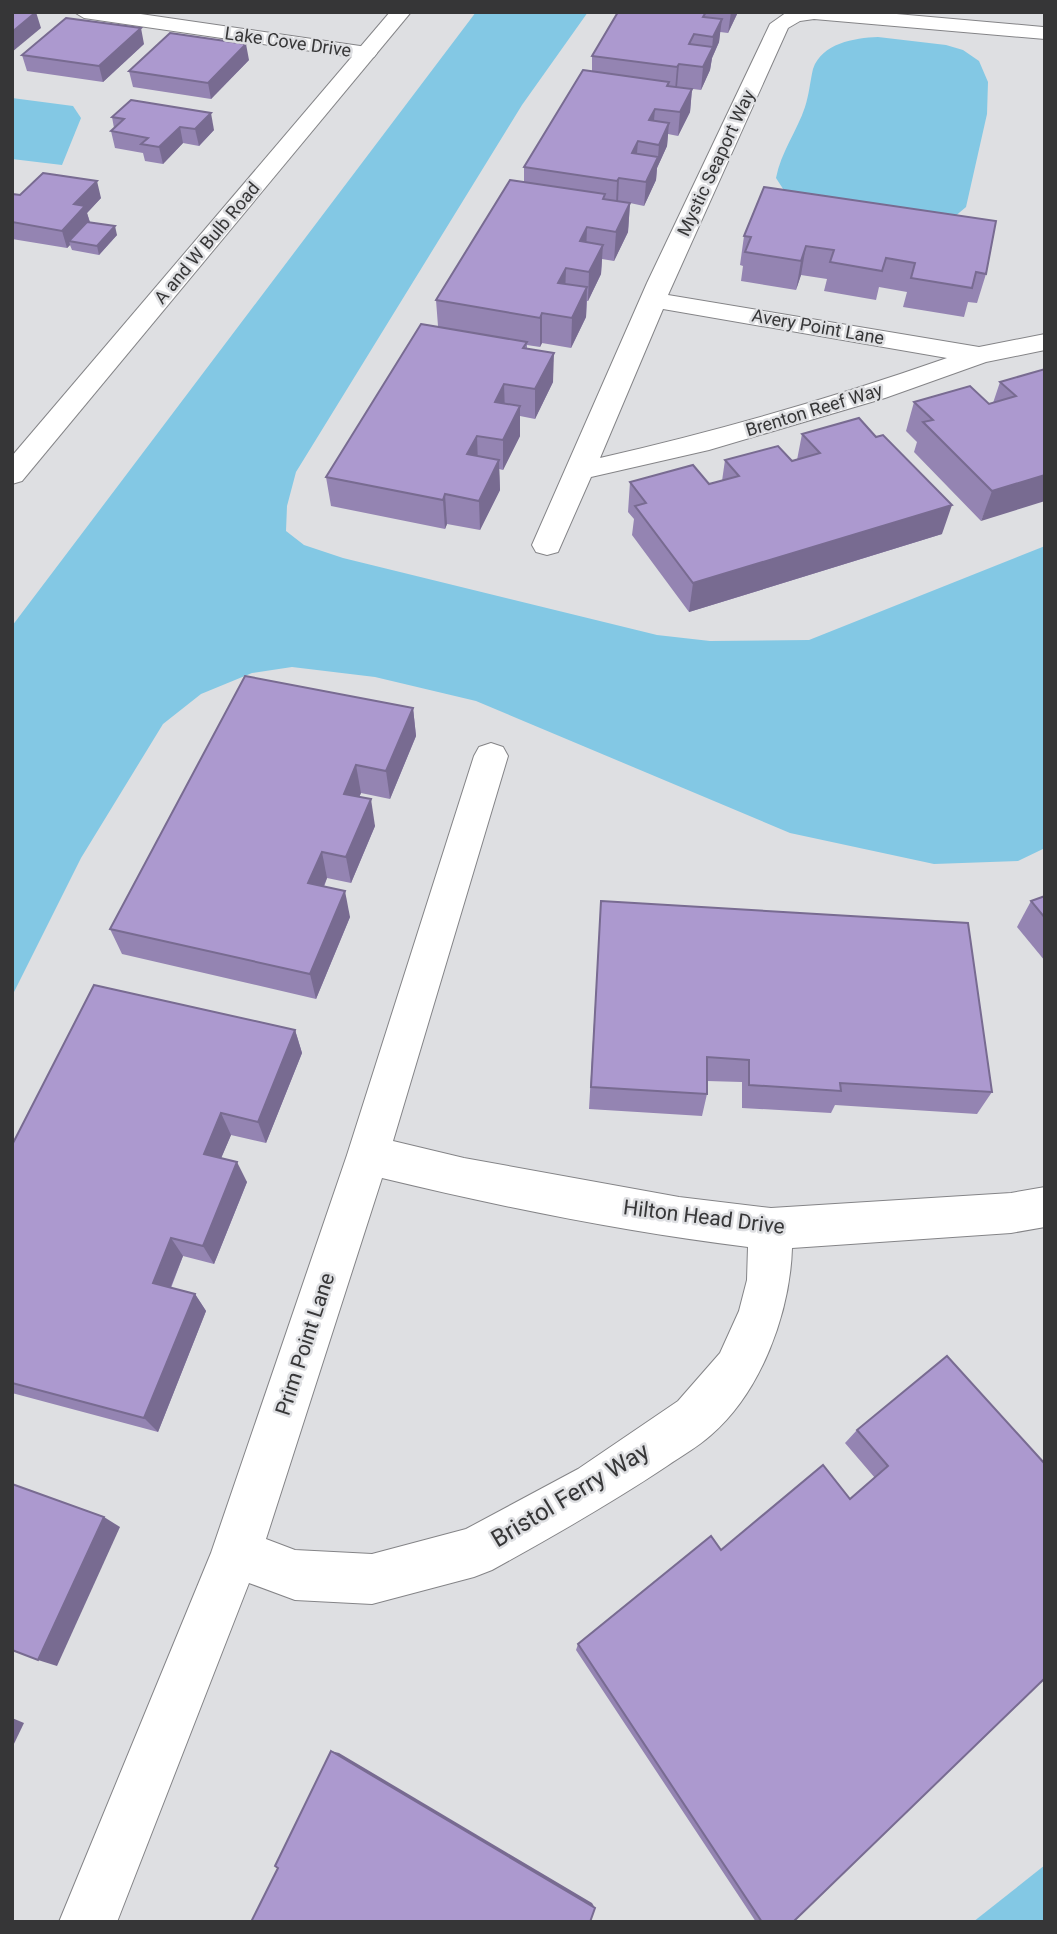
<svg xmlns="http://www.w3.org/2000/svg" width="1057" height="1934" font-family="Roboto,sans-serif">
<rect width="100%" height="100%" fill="#dedfe2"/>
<!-- water -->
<g fill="#83c8e4">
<path d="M476 12H588L522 105 296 472 287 506 286 531 304 545 343 558 657 635 710 641 809 640 1045 546V848L1018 861 934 864 790 833 476 701 375 677 292 667 252 673 201 694 163 724 81 858 12 996V626Z"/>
<path d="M878 37 946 45 963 50 979 61 988 82 987 114 966 207 953 218 787 195 776 178C781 152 797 131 805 107 809 95 810 82 813 69 822 43 854 38 878 37Z"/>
<path d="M12 98 73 106 81 118 62 165 12 159Z"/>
<path d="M1045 1865V1922H973Z"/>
</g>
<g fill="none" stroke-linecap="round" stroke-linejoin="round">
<defs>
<g id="street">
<path d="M74 12H127L367 47 374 49 377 53 374 57 367 59 84 18Z"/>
<path d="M787 12H874L1043 27 1045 39 814 19 800 21 788 28 668 295 979 347 1045 334V350L986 362 885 398 709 450 591 477 558 552 547 555 536 552 532 545 647 283 770 24ZM663 309 947 358C833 398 718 431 600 458Z"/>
<path d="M491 743 503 747 508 756 393 1141 464 1158 679 1197 771 1208 1011 1193 1045 1187V1227L1011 1233 792 1248C790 1313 761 1392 711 1435 698 1447 681 1456 667 1466 610 1504 552 1537 492 1570L474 1577 372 1604 295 1600 249 1583 117 1922H59L211 1553 347 1155 474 756 479 747ZM382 1178C502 1207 625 1232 748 1247L747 1280 739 1311 720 1353 678 1401 578 1469 466 1529 372 1554 295 1550 266 1539Z"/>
</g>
<path id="secondary" d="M390 12H411L22 481 12 484V456Z"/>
</defs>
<!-- street casing -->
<use href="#street" stroke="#848487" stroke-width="2"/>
<!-- secondary casing -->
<use href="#secondary" stroke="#848487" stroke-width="2"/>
<!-- street -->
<use href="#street" fill="#fff" fill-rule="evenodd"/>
<!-- secondary -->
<use href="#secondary" fill="#fff" fill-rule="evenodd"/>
</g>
<!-- wall -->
<g fill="#9484b2">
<path d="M618 12H738L728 33 720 32 719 42 712 58 710 70 701 90 677 87 692 89 690 112 678 136 668 134 667 146 657 168 656 180 644 206 630 203 628 232 614 261 602 259 601 274 588 301H587L586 317 571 348 542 343 540 347 527 345V349L553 382 535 419 520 416V436L503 470 499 469 500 490 480 530 447 524 445 529 331 506 326 477 438 326 436 300 524 182V167L592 72V56Z"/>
<path d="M144 44 103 82 27 71 22 55Z"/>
<path d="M249 60 211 99 133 87 129 71Z"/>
<path d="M112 117 214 130 199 146 183 143 163 164 145 161 143 153 115 148 111 131 114 128Z"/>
<path d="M12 194 20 195 101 198 87 213 90 222 117 235 99 255 72 250 70 245 67 248 12 239Z"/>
<path d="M744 236 986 274 977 303 968 302 964 317 903 307 907 292 879 287 876 300 824 291 827 279 801 275 796 290 741 281 743 266 740 265Z"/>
<path d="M1045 369 981 521 914 452 917 442 906 431 914 402 989 404 993 403 1000 382Z"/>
<path d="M802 434 942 534 689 612 632 535 634 519 628 512 630 482 709 484 722 481 725 460 792 461 797 460Z"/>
<path d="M413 708 416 736 390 799 361 793 359 797 375 826 351 883 327 878 324 887 350 917 316 999 122 954 110 929Z"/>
<path d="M1045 896V961L1017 927 1031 901Z"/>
<path d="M601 901 992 1092 977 1114 835 1105 831 1113 742 1108V1082L707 1081V1094L702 1116 589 1109Z"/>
<path d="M295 1030 302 1053 266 1143 231 1135 221 1158 247 1182 214 1264 183 1256 171 1288 195 1294 206 1311 158 1432 12 1393V1145Z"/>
<path d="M947 1356 793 1922H756L576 1650 578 1644 721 1550 850 1499 875 1478 845 1443 857 1430Z"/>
</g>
<!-- shaded-wall -->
<g fill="#786b91">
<path d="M36 12 41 28 12 52V32Z"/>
<path d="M731 12H738L728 33Z"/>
<path d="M722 19 719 42 712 58 710 70 701 90 703 67 712 49 713 37Z"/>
<path d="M141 28 144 44 103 82 99 66Z"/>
<path d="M246 44 249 60 211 99 208 83Z"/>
<path d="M679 64 677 87 675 90 677 67Z"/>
<path d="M692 89 690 112 678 136 680 112Z"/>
<path d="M655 109 653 132 647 143 649 120Z"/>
<path d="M211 113 214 130 199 146 195 129Z"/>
<path d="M669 123 667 146 657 168 656 180 644 206 646 182 658 157 659 145Z"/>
<path d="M180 127 183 143 163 164 159 147Z"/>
<path d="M638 141 636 165 632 153Z"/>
<path d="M619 178 618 202 616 205 617 181Z"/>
<path d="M97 181 101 198 87 213 90 223 69 241 70 245 67 248 62 231 74 204Z"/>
<path d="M630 203 628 232 614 261 616 232Z"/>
<path d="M115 226 117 235 99 255 97 246Z"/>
<path d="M587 227 586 256 580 241Z"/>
<path d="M603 245 601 274 588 301 589 272Z"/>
<path d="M806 246 801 275 796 290 801 261Z"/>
<path d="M566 268 565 297 558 283Z"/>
<path d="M587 287 586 317 571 348 572 318Z"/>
<path d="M542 313V343L540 347V318Z"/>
<path d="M554 353 553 382 535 419V389Z"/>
<path d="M504 384 505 413 495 402Z"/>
<path d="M520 406V436L503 470V440Z"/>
<path d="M477 436 478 465 467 454Z"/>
<path d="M499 460 500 490 480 530 479 501Z"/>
<path d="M1045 475V501L981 521 992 491Z"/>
<path d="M445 494 447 524 445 529 443 500Z"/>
<path d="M952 505 942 534 689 612 693 583Z"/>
<path d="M413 708 416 736 390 799 386 771Z"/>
<path d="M356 765 361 793 349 821 344 794Z"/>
<path d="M371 799 375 826 351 883 346 857Z"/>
<path d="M322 852 327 878 314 909 308 883Z"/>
<path d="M345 891 350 917 316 999 310 974Z"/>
<path d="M295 1030 302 1053 266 1143 258 1122Z"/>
<path d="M221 1113 231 1135 214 1175 204 1154Z"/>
<path d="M237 1162 247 1182 214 1264 203 1246Z"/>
<path d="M171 1238 183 1256 165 1301 153 1283Z"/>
<path d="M195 1294 206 1311 158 1432 144 1418Z"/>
<path d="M104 1517 120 1527 57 1666 38 1660Z"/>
<path d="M12 1718 24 1723 12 1748Z"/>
<path d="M331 1751 339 1753 592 1903 595 1908Z"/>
</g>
<!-- building -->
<g fill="#ac99cf" stroke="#786b91" stroke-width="2">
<path d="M12 12H36L12 32Z"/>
<path d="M618 12H706L703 17 722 19 713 37 694 34 689 44 713 47 703 67 679 64 677 67 592 56Z"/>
<path d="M66 18 141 28 99 66 22 55Z"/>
<path d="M170 33 246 44 208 83 129 71Z"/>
<path d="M583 70 669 82 667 86 692 89 680 112 655 109 649 120 669 123 659 145 638 141 632 153 658 157 646 182 619 178 617 181 524 167Z"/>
<path d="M131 100 211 113 195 129 180 127 159 147 141 144 148 138 111 131 124 119 112 117Z"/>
<path d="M43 173 97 181 74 204 85 206 62 231 12 222V194L20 195Z"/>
<path d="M510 180 605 194 603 199 630 203 616 232 587 227 580 241 603 245 589 272 566 268 558 283 587 287 572 318 542 313 540 318 436 300Z"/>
<path d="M764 187 996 221 986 274 976 272 972 288 911 278 915 263 886 258 882 271 830 262 834 250 806 246 801 261 745 252 751 237 744 236Z"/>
<path d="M87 222 115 226 97 246 69 241Z"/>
<path d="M421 324 527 342 523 348 554 353 535 389 504 384 495 402 520 406 503 440 477 436 467 454 499 460 479 501 445 494 443 500 326 477Z"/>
<path d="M1045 369V475L992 491 923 422 933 420 914 402 970 386 989 404 1016 396 1000 382Z"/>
<path d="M859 418 876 437 883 435 952 505 693 583 635 506 646 503 630 482 693 465 709 484 739 476 725 460 778 446 792 461 820 453 802 434Z"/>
<path d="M245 676 413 708 386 771 356 765 344 794 371 799 346 857 322 852 308 883 345 891 310 974 110 929Z"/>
<path d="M1045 896V918L1031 901Z"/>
<path d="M601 901 968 923 992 1092 840 1083 841 1091 749 1085V1060L707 1057V1094L591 1087Z"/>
<path d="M94 985 295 1030 258 1122 221 1113 204 1154 237 1162 203 1246 171 1238 153 1283 195 1294 144 1418 12 1383V1145Z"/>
<path d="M947 1356 1045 1464V1678L793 1922H762L578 1644 711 1536 721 1550 823 1465 850 1499 888 1466 857 1430Z"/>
<path d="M12 1484 104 1517 38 1660 12 1650Z"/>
<path d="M331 1751 595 1908 590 1922H251L278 1868 275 1866Z"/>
</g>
<g text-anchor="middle" stroke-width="5" stroke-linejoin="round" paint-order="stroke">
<!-- far-street labels -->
<g font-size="18" fill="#363637" stroke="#dedfe2">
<text transform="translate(288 42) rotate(8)" y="6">Lake Cove Drive</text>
<text transform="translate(716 163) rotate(-65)" y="6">Mystic Seaport Way</text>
<text transform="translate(207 243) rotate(-50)" y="6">A and W Bulb Road</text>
<text transform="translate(818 327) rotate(10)" y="6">Avery Point Lane</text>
<text transform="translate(814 410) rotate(-17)" y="6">Brenton Reef Way</text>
</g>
<!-- street labels -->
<g font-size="21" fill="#363637" stroke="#dedfe2">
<text transform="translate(704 1217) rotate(7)" y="7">Hilton Head Drive</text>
<text transform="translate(305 1344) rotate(-72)" y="7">Prim Point Lane</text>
</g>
<!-- near-street labels -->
<g font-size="24" fill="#363637" stroke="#dedfe2">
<text transform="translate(570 1495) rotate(-31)" y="8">Bristol Ferry Way</text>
</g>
</g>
<!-- border -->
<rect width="1057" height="1934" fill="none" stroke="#363637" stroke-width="28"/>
</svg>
